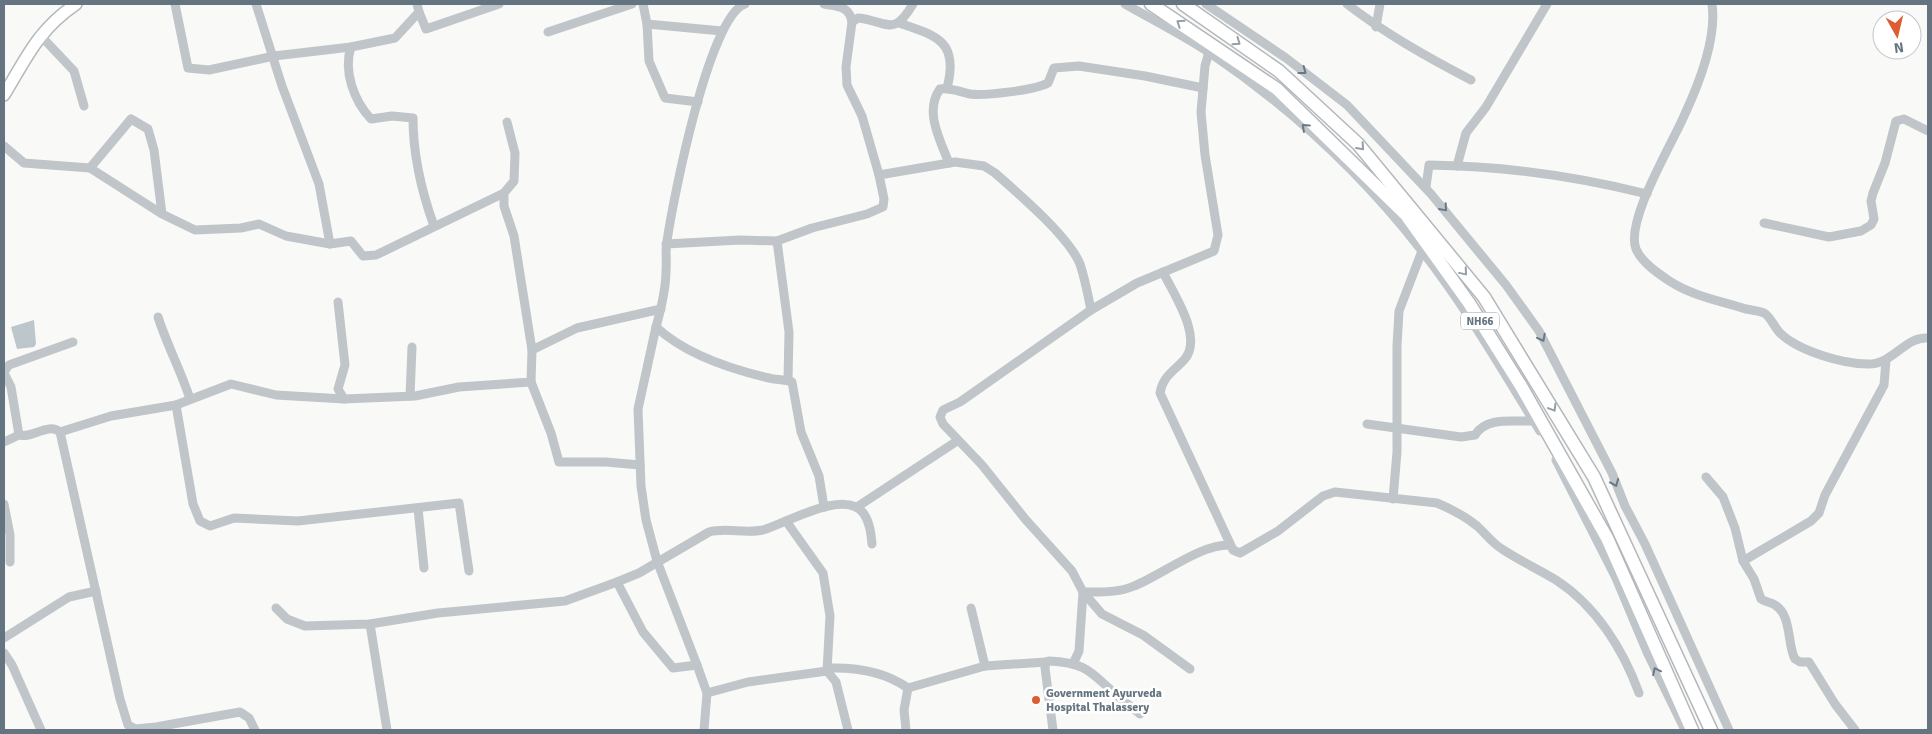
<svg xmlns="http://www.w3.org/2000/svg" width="1932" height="734" font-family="Signika,sans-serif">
<rect width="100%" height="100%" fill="#f9f9f7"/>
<!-- water -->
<path fill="#bcc6cb" d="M34 320 36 344 34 347 17 349 11 327Z"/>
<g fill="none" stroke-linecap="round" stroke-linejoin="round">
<defs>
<path id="major" d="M4 95C27 57 38 30 76 4"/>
<g id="highway">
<path d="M1151 4 1277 89 1406 215 1469 303 1521 386 1607 538 1692 730"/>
<path d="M1183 4 1279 71 1358 144 1484 297 1594 477 1711 730"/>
</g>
</defs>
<!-- major casing -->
<use href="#major" stroke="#b4b9bd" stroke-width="14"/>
<!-- highway casing -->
<use href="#highway" stroke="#b4b8bc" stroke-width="15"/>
<!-- minor -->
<g stroke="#c0c5c9" stroke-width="9">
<path d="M175 4 188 68 209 70 274 56 351 47 395 38 419 12 417 4"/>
<path d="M256 4 282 86 319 184 330 244 351 241 363 256 376 255 504 193"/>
<path d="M643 4 647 24 722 31"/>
<path d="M745 4C709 16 673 200 667 241 665 251 667 261 666 271 666 290 661 309 656 327 685 354 730 369 769 378 776 380 784 379 792 382L801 432 819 476 824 507"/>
<path d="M824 4C839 7 849 6 852 22"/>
<path d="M913 4C893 38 888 21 858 18L852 22 846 67 847 85 862 116 879 175 955 162 984 166 995 173C1019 194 1069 237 1080 264 1085 279 1088 295 1091 310"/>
<path d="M1125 4C1153 20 1183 35 1210 53 1290 107 1363 175 1422 251 1466 307 1502 370 1540 431"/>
<path d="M1206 4 1286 58 1347 105 1431 194 1506 285 1539 331 1612 473 1625 506 1645 544 1729 730"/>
<path d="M1347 4C1386 34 1427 57 1471 80"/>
<path d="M1712 4C1717 39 1699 84 1684 116 1672 144 1625 221 1636 249 1642 263 1659 274 1671 282 1693 296 1721 301 1746 309 1751 310 1759 311 1764 313 1770 316 1775 328 1780 333 1798 351 1843 364 1868 364 1894 364 1905 336 1928 338"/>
<path d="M419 12 426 29 499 4"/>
<path d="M899 23C938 36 959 42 947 88"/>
<path d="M647 24 649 61 665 98 698 102"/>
<path d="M1376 27 1380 4"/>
<path d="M548 32 632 4"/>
<path d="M40 35 74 71 84 106"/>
<path d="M351 47C343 71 354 101 371 119L392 116 413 118C413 156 421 190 434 226"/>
<path d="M507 122 515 153 514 181 504 193V206L514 236 532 350"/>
<path d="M4 146 24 163 90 168"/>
<path d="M949 163C940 140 924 111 940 89 950 87 960 92 970 94 985 96 1035 90 1048 83L1054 68 1079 66 1145 76 1203 88"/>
<path d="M1457 166 1466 133 1486 107 1547 4"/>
<path d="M1426 187 1429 165C1503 166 1576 176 1647 194"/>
<path d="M162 214 90 168 131 119 148 129 154 150 162 214 195 230 241 228 259 224 286 236 330 244"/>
<path d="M1764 223 1829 237 1861 231 1871 225 1874 219 1871 201 1873 193 1885 163 1896 121 1904 119 1928 131"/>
<path d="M777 241 789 332 788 380"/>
<path d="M666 244 740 240 777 241 812 228 867 214 883 207 884 199 879 175"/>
<path d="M1163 272C1174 295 1204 338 1184 360 1173 372 1163 376 1160 393L1233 550 1240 553 1278 531 1323 496 1335 492 1437 503C1451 509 1465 516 1477 526 1486 534 1492 543 1502 549 1520 561 1538 569 1556 580 1596 606 1623 649 1639 693"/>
<path d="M338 302 345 365 338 389 344 399"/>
<path d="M158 317C167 345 181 371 190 399"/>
<path d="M656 327 638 409 641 486 646 520 657 561 697 665"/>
<path d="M4 372 9 365 73 342"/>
<path d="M4 373 11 387 19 435C32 439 48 422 60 432L120 699 128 725 135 729 156 727 240 712 249 718 255 730"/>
<path d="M531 382 551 433 559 462H606L640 465"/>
<path d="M410 396 412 347"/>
<path d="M176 405 193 504 200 521 210 526 234 518 298 521 459 503 469 571"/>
<path d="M1367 424 1461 437 1475 435C1487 416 1514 422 1533 421"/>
<path d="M60 432 111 416 176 405 231 384 276 395 344 399 415 396 459 387 531 382 532 350 577 328 661 309"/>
<path d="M4 442 19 435"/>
<path d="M1556 460 1616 578 1647 652 1685 730"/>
<path d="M1706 477 1723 497 1735 528 1743 561 1754 579 1761 599C1765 602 1771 602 1775 605 1792 615 1787 645 1795 659L1800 662H1809L1835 704 1855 730"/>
<path d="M1393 499 1397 452V346L1399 311 1422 251"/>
<path d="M4 504 10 535V562"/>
<path d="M857 507 957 441"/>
<path d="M418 508 424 568"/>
<path d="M786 521 823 573 830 616 827 671"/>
<path d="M1743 561 1811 521 1819 513 1825 495 1884 385 1886 360"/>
<path d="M1083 592C1099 592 1118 593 1134 586 1162 575 1200 544 1230 545"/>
<path d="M276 608 287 619 305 626 370 624 438 613 565 601 617 582"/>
<path d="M971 608 985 666"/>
<path d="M370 624 387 730"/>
<path d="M4 638 69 597 96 591"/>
<path d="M4 653 12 665 41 730"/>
<path d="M1073 664 1079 651 1083 592"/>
<path d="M828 668C857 667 884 671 908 688L985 666 1046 662"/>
<path d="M1190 669 1143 635 1102 614 1083 592 1072 571 1026 520 982 465 943 424 940 417 943 410 960 402 1091 310 1137 283 1214 251 1218 235 1205 155 1201 112 1205 66 1209 52"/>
<path d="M707 693 748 682 827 671 836 682 848 730"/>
<path d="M704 730 707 693 697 665 673 668 643 632 617 582 639 573 709 532C726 527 744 534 763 530 785 524 846 487 864 514 870 523 871 534 872 544"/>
<path d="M906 730 904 710 908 688"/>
<path d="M1053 730 1045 668 1046 662 1049 661C1090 663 1091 674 1119 697 1126 703 1133 708 1140 714"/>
</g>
<!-- major -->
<use href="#major" stroke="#fff" stroke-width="11"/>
<!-- highway -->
<use href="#highway" stroke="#fff" stroke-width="12"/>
</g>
<!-- one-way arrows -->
<defs><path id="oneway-chevron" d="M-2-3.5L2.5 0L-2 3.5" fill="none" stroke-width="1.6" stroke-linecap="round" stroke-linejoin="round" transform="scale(1.25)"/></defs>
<g stroke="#939ea7">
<use href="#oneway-chevron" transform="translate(1180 23) rotate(-146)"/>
<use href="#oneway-chevron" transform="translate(1237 42) rotate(35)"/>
<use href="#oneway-chevron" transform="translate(1361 147) rotate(48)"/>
<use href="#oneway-chevron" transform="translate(1464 272) rotate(50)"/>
<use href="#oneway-chevron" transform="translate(1553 408) rotate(59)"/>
</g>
<g stroke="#6a7885">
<use href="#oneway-chevron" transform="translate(1303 71) rotate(37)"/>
<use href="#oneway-chevron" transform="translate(1305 127) rotate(-138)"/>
<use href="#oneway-chevron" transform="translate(1444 208) rotate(49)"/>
<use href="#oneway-chevron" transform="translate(1542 338) rotate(62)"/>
<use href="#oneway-chevron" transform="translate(1615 483) rotate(68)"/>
<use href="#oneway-chevron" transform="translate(1656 671) rotate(-116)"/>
</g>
<!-- markers -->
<circle fill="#de5c32" stroke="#fff" stroke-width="2" cx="1036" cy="700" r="5"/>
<g text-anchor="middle" stroke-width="5" stroke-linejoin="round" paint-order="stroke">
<!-- shield labels -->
<rect fill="#fff" stroke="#939ea7" stroke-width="1" x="1461" y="312.5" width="38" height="17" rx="4"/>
<g font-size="11" font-weight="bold" fill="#657481">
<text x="1480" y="325">NH66</text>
</g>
<!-- poi labels -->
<g font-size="12" font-weight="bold" fill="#657481" stroke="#fff" text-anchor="start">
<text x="1046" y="697">Government Ayurveda<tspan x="1046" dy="14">Hospital Thalassery</tspan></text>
</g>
</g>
<!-- border -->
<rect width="1932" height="734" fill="none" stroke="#657481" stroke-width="10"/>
<!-- north arrow -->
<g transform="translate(1897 35) rotate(172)"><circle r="24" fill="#ffffff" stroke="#c1c7cd"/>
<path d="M0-4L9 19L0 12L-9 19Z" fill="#de5c32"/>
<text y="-8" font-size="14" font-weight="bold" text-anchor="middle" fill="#657481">N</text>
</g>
</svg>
